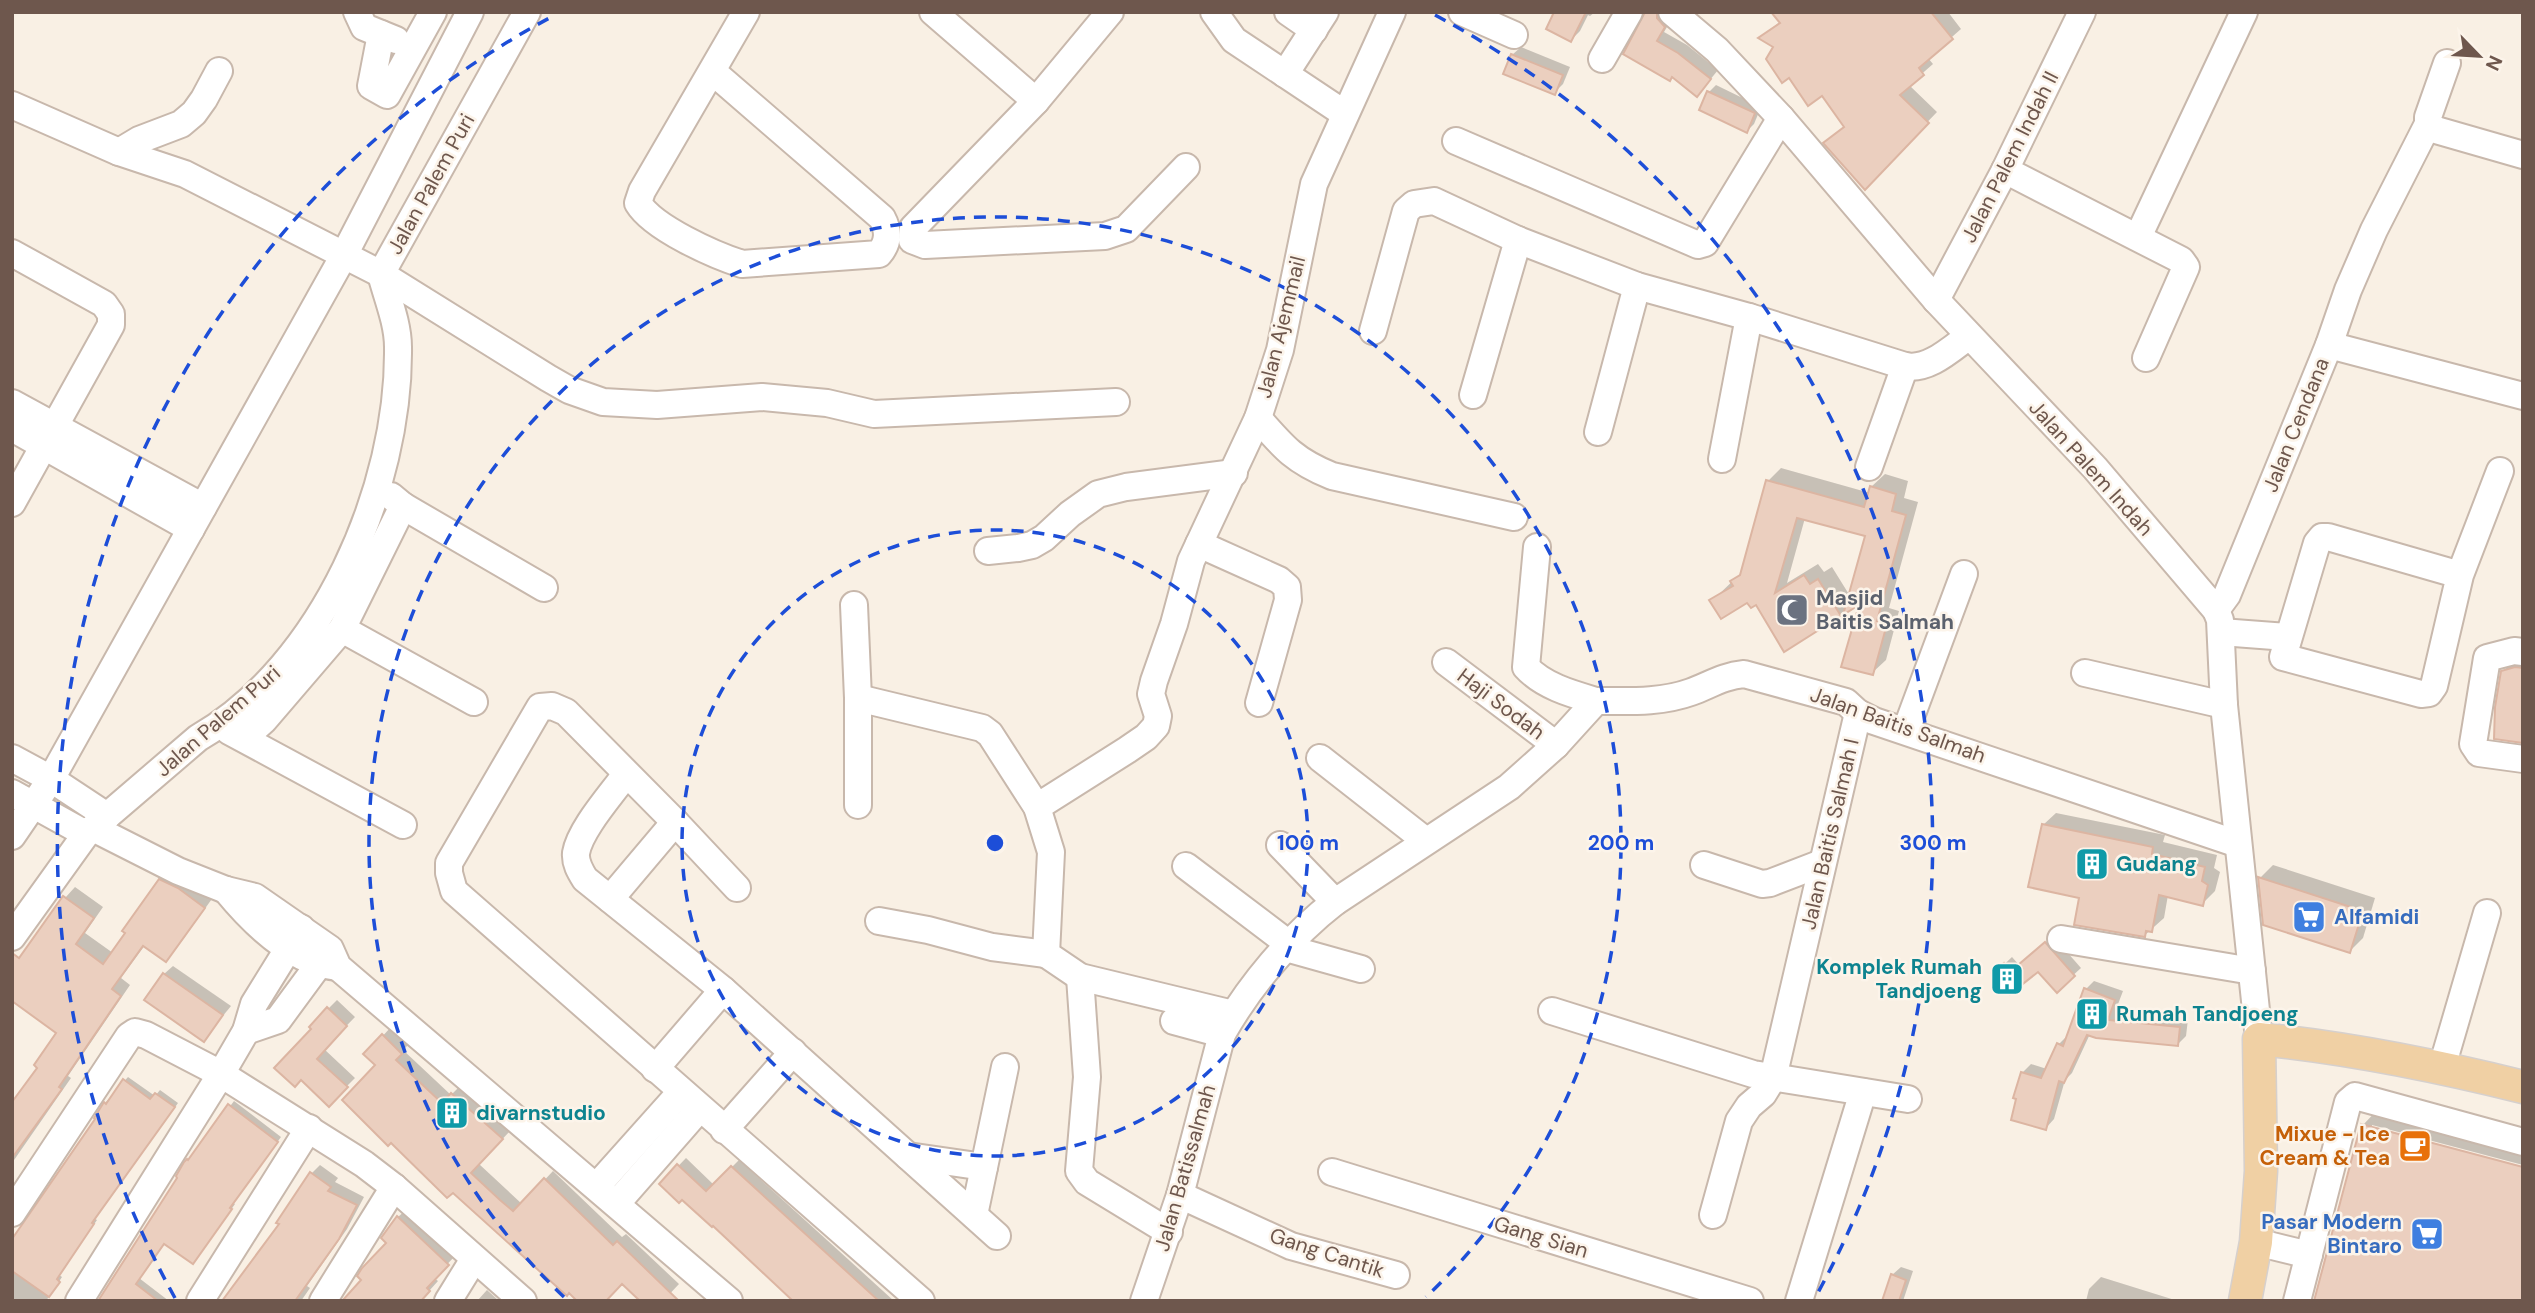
<svg xmlns="http://www.w3.org/2000/svg" width="2535" height="1313" font-family="'DM Sans',sans-serif">
<rect width="100%" height="100%" fill="#f9f0e4"/>
<!-- shadow -->
<g fill="#0003" fill-rule="evenodd">
<path d="M1556 12H1595L1590 16 1588 15 1580 31 1571 40Z"/>
<path d="M1646 12H1668L1673 17 1664 32 1687 45 1718 70 1705 86 1673 75 1669 79Z"/>
<path d="M1774 12H1937L1938 14 1948 12 1961 29 1928 58 1933 64 1909 85 1937 112 1865 187 1826 143 1846 126 1823 93 1775 46 1761 37 1781 21Z"/>
<path d="M1521 47 1570 67 1563 84 1554 93 1512 55Z"/>
<path d="M1716 85 1761 107 1754 124 1747 131 1709 92Z"/>
<path d="M1781 468 1870 493 1871 487 1885 474 1908 481 1904 498 1918 502 1889 608 1899 611 1886 660 1872 673 1862 601 1847 608 1840 615 1748 600 1712 601 1743 571 1768 481ZM1805 518 1867 535 1850 596 1832 567 1824 572 1818 564 1787 583Z"/>
<path d="M2520 664H2523V740L2503 672 2507 667Z"/>
<path d="M2056 813 2165 835 2163 842 2217 855 2214 868 2220 872 2215 891 2202 904 2168 895 2164 918 2145 935 2081 896 2043 825Z"/>
<path d="M2273 865 2375 898 2363 938 2350 951 2260 878Z"/>
<path d="M171 869 214 896 176 949 166 960 145 945 121 978 130 985 68 1076 71 1078 12 1163V1106L40 1067 59 1032 65 898 75 887 103 907 85 933 113 953 160 880Z"/>
<path d="M2053 936 2081 968 2057 990 2038 969 1995 973 2012 957 2019 965Z"/>
<path d="M173 966 231 1006 204 1039 164 974Z"/>
<path d="M2094 981 2123 991 2115 1012 2188 1019 2186 1036 2177 1045 2090 1034 2072 1073 2065 1080 2054 1119 2046 1128 2022 1073 2031 1064 2047 1069 2059 1044 2067 1036 2086 989Z"/>
<path d="M337 1000 355 1017 324 1049 355 1078 329 1104 301 1078 313 1029 311 1026Z"/>
<path d="M391 1027 409 1044 403 1050 451 1095 460 1086 511 1130 479 1164 522 1204 553 1171 622 1237 626 1234 679 1284 663 1301 622 1282 580 1301 366 1054Z"/>
<path d="M128 1077 155 1096 160 1090 178 1103 95 1219 97 1220 59 1275 62 1277 46 1301H12V1247L98 1119 105 1103Z"/>
<path d="M234 1101 281 1137 233 1203 235 1204 197 1258 165 1242 139 1278 169 1301H100L193 1156Z"/>
<path d="M2380 1107 2523 1145V1165L2372 1125V1129L2363 1125Z"/>
<path d="M686 1158 714 1185 739 1160 894 1301H797L682 1197 661 1184Z"/>
<path d="M320 1165 338 1178 335 1182 364 1197 347 1229 307 1286 310 1288 301 1301H269L281 1224 312 1173Z"/>
<path d="M407 1209 456 1255 434 1278 438 1281 420 1301 363 1279 389 1243 398 1217Z"/>
<path d="M1901 1267 1913 1271 1903 1301H1884L1892 1275Z"/>
<path d="M2101 1277 2178 1301H2086L2089 1289Z"/>
<path d="M487 1290 499 1301H477Z"/>
</g>
<!-- building -->
<g fill="#ebcfbf" stroke="#dcb5a2" stroke-width="2">
<path d="M1554 12H1586L1571 42 1546 29Z"/>
<path d="M1645 12H1657V18L1665 27 1657 41 1678 53 1711 79 1697 97 1672 77 1670 81 1623 54Z"/>
<path d="M1771 12H1931L1953 39 1919 68 1924 75 1900 95 1929 123 1865 190 1823 143 1844 127 1822 96 1808 106 1789 78 1782 83 1766 59 1773 47 1758 38 1780 23Z"/>
<path d="M1511 54 1563 75 1555 95 1503 74Z"/>
<path d="M1707 91 1755 113 1747 133 1699 110Z"/>
<path d="M1766 480 1864 507 1870 486 1896 494 1892 511 1906 515 1877 621 1887 624 1873 675 1841 667 1859 605 1843 615 1865 536 1797 518 1775 593 1804 575 1810 584 1818 579 1841 616 1784 652 1756 605 1751 608 1747 603 1721 619 1709 600 1733 586 1730 581 1740 575Z"/>
<path d="M2515 667 2523 668V743L2494 739 2495 707 2501 671Z"/>
<path d="M2042 824 2153 847 2152 854 2205 867 2202 881 2208 885 2203 906 2159 895 2152 932 2146 931 2145 937 2074 925 2079 898 2028 887Z"/>
<path d="M2258 877 2363 911 2350 953 2263 925Z"/>
<path d="M159 879 178 888 205 908 166 962 143 946 112 989 121 996 59 1087 62 1089 12 1158V1102L37 1068 34 1065 56 1033 12 1001V953L19 958 63 896 94 918 76 944 103 964 125 933 122 931Z"/>
<path d="M2045 942 2075 976 2057 993 2038 972 2010 994 1992 973 2004 963 2011 971Z"/>
<path d="M163 973 223 1015 204 1042 144 1000Z"/>
<path d="M2084 988 2115 1000 2108 1020 2180 1027 2178 1046 2096 1038 2087 1035 2064 1083 2059 1081 2046 1130 2011 1120 2016 1099 2013 1098 2021 1072 2041 1078 2057 1043 2063 1046Z"/>
<path d="M327 1007 347 1026 317 1059 348 1087 329 1107 301 1080 295 1087 274 1068 311 1029 309 1027Z"/>
<path d="M382 1034 402 1054 396 1060 442 1103 451 1093 503 1139 471 1173 500 1200 513 1211 544 1178 613 1245 617 1241 679 1301H640L622 1284 606 1301H577L569 1293 567 1296 453 1193 447 1198 391 1143 388 1146 342 1100 375 1065 363 1054Z"/>
<path d="M123 1079 150 1099 155 1093 175 1107 92 1223 94 1224 57 1279 60 1282 49 1297 12 1271V1239L95 1119 94 1118 104 1102 106 1104Z"/>
<path d="M228 1104 278 1142 230 1208 232 1209 193 1264 164 1244 136 1284 158 1301H98L177 1178 176 1176 184 1162 187 1159 188 1160Z"/>
<path d="M2361 1124 2523 1167V1301H2314Z"/>
<path d="M677 1164 706 1191 731 1166 879 1301H793L713 1226 712 1227 682 1200 679 1203 659 1184Z"/>
<path d="M310 1172 331 1187 328 1191 357 1205 339 1239 295 1301H222L279 1224 276 1223Z"/>
<path d="M397 1216 449 1265 427 1288 430 1291 421 1301H342L361 1280 357 1276 362 1268 386 1243 381 1238Z"/>
<path d="M1891 1274 1906 1280 1899 1301H1882Z"/>
</g>
<g fill="none" stroke-linecap="round" stroke-linejoin="round">
<defs>
<g id="minor">
<path d="M357 12 364 27 396 40"/>
<path d="M933 12 1036 101"/>
<path d="M1110 12 1036 101 913 228 912 240 925 245 1105 236 1126 229 1186 167"/>
<path d="M1214 12 1234 40 1345 114"/>
<path d="M1288 12 1314 30"/>
<path d="M1462 12 1514 35"/>
<path d="M1672 12 1717 50 1781 118 1936 300 2095 468 2216 610 2220 620 2224 705 2259 1039"/>
<path d="M381 34 371 86 387 95 433 12"/>
<path d="M1602 59 1629 12"/>
<path d="M2447 63 2428 117V124L2436 130 2523 155"/>
<path d="M712 71 882 218C889 231 889 242 879 254L742 264C714 255 653 228 638 203L642 191 746 12"/>
<path d="M1285 74 1325 12"/>
<path d="M12 105 119 152 185 174 381 274 548 378 569 390 603 402 657 405 762 397 827 403 874 414 1116 402"/>
<path d="M1456 141 1698 245 1705 243 1781 118"/>
<path d="M119 152 139 140 181 124 194 113 204 99 219 71"/>
<path d="M2005 170 2181 260 2186 267 2146 358"/>
<path d="M2138 237 2244 12"/>
<path d="M12 253 104 304 111 314V325L12 503"/>
<path d="M1936 300 2005 170 2082 12"/>
<path d="M1373 331 1406 211 1414 204 1434 201 1518 240 1637 286 1749 317 1905 366C1928 371 1951 349 1969 336"/>
<path d="M2329 345 2523 396"/>
<path d="M1473 395 1518 240"/>
<path d="M12 403 203 507"/>
<path d="M1258 418C1284 448 1295 461 1332 476L1514 517"/>
<path d="M12 428 191 529"/>
<path d="M1598 432 1637 286"/>
<path d="M1722 459 1749 317"/>
<path d="M1869 467 1905 366"/>
<path d="M391 496 403 506 544 588"/>
<path d="M1199 544 1279 580 1287 587 1288 600 1259 703"/>
<path d="M1537 547 1526 667C1543 686 1572 694 1596 701"/>
<path d="M988 551 1018 548 1032 545 1044 538 1070 514 1098 494 1126 487 1234 473"/>
<path d="M2460 575 2434 686 2429 693 2421 694 2283 657 2317 543 2322 537H2328L2460 575 2500 471"/>
<path d="M854 605 858 698V805"/>
<path d="M2216 610 2227 595 2329 345 2348 290 2374 230 2428 124"/>
<path d="M342 629 474 702"/>
<path d="M2221 632 2287 637"/>
<path d="M2523 652 2514 651 2487 658 2473 744 2479 753 2523 759"/>
<path d="M1446 662 1556 745"/>
<path d="M2085 673 2224 705"/>
<path d="M858 698 982 728 990 734 1037 807 1051 852 1046 954 1080 977 1233 1014"/>
<path d="M1906 730 1964 574"/>
<path d="M229 731 403 825"/>
<path d="M244 738 264 720 342 629 403 506"/>
<path d="M12 758 51 779 107 816"/>
<path d="M1320 758 1426 841"/>
<path d="M626 774C612 794 580 829 576 853 575 863 580 871 585 879L723 990 997 1236"/>
<path d="M12 793 86 834"/>
<path d="M1037 807 1127 750 1146 737 1156 726 1158 716 1151 694 1154 681 1174 624 1191 561 1258 418 1280 350 1314 184 1392 12"/>
<path d="M93 828 178 871 226 890 255 897 330 949 338 967 729 1301"/>
<path d="M12 836 51 779 343 257 470 12"/>
<path d="M1280 845 1335 902"/>
<path d="M1704 865 1762 884 1770 883 1822 863"/>
<path d="M1186 866 1289 944"/>
<path d="M737 888 675 822 566 712 552 706 540 707 449 863V873L454 891 921 1301"/>
<path d="M226 890C253 923 293 963 338 967"/>
<path d="M610 899 675 822"/>
<path d="M879 921 928 930 992 947 1046 954"/>
<path d="M12 937 86 834 198 738C323 666 400 488 398 347 398 323 387 297 381 274L527 12"/>
<path d="M2061 939 2252 971"/>
<path d="M1286 948 1361 969"/>
<path d="M1080 977 1087 1077 1079 1171 1087 1182 1169 1232"/>
<path d="M1552 1011 1753 1074 1908 1099"/>
<path d="M1174 1021 1222 1034"/>
<path d="M246 1031 278 1020 328 952"/>
<path d="M2442 1067 2487 913"/>
<path d="M655 1069 723 990"/>
<path d="M724 1130 793 1052"/>
<path d="M908 1156 984 1167"/>
<path d="M1332 1172 1750 1301"/>
<path d="M597 1186 681 1092"/>
<path d="M1180 1195 1291 1246 1396 1275"/>
<path d="M617 1203 700 1108"/>
<path d="M12 1213 129 1036 135 1032 146 1035 221 1074 364 1164 394 1187 523 1301"/>
<path d="M974 1215 1005 1067"/>
<path d="M1713 1215 1739 1121 1749 1106 1763 1094 1773 1078 1858 713"/>
<path d="M2256 1242 2309 1255"/>
<path d="M79 1301 221 1074 246 1031 254 1004 301 928"/>
<path d="M200 1301 309 1128"/>
<path d="M323 1301 394 1187"/>
<path d="M448 1301 474 1259"/>
<path d="M1144 1301 1180 1195 1222 1034C1249 986 1291 936 1335 902L1509 787 1556 745 1596 701C1627 701 1661 703 1691 692 1710 685 1723 676 1744 674L1846 702 1858 713 1874 721 2238 844"/>
<path d="M1799 1301 1863 1092"/>
<path d="M2297 1301 2348 1102 2355 1096 2523 1142"/>
</g>
<path id="major" d="M2245 1301 2256 1242 2261 1171 2259 1039C2350 1048 2434 1065 2523 1087"/>
</defs>
<!-- minor casing -->
<use href="#minor" stroke="#c8b8ac" stroke-width="30"/>
<!-- major casing -->
<use href="#major" stroke="#d6d0cd" stroke-width="35"/>
<!-- minor -->
<use href="#minor" stroke="#fff" stroke-width="26"/>
<!-- major -->
<use href="#major" stroke="#f0d0a4" stroke-width="32"/>
</g>
<!-- distance rings -->
<g fill="none" stroke="#1d4ed8" stroke-width="3.5" stroke-dasharray="12 9">
<circle cx="995" cy="843" r="313"/>
<path d="M564 1297A626 626 0 1 1 1426 1297"/>
<path d="M175 1298A938 938 0 0 1 555 15M1435 15A938 938 0 0 1 1815 1298"/>
</g>
<!-- icons -->
<defs>
<symbol id="mosque-square" viewBox="-11 -11 22 22"><rect x="-9" y="-9" width="18" height="18" rx="4" fill="#6b7280" stroke="#fcf4ea"/><path d="M3.5-4.9A6 6 0 1 0 3.5 4.9A5 5 0 1 1 3.5-4.9Z" fill="#fff"/></symbol>
<symbol id="building-square" viewBox="-11 -11 22 22"><rect x="-9" y="-9" width="18" height="18" rx="4" fill="#0f9aa8" stroke="#fcf4ea"/><path d="M-4-6H4V6H1V3H-1V6H-4ZM-2.5-4.3h1.7v1.8h-1.7ZM.8-4.3h1.7v1.8H.8ZM-2.5-1h1.7V.8h-1.7ZM.8-1h1.7V.8H.8Z" fill="#fff"/></symbol>
<symbol id="supermarket-square" viewBox="-11 -11 22 22"><rect x="-9" y="-9" width="18" height="18" rx="4" fill="#3f7fe0" stroke="#fcf4ea"/><path d="M-6-5.5h2.5l.6 2H6L4.5 2H-2.5L-4.4-4H-6ZM-1.5 3.2a1.3 1.3 0 1 0 .1 0ZM3 3.2a1.3 1.3 0 1 0 .1 0Z" fill="#fff"/></symbol>
<symbol id="cafe-square" viewBox="-11 -11 22 22"><rect x="-9" y="-9" width="18" height="18" rx="4" fill="#e8710a" stroke="#fcf4ea"/><path d="M-5.5-4.5H6V0H3Q3 3.5 0 3.5H-2.5Q-5.5 3.5-5.5 0ZM3-3.2v2h1.7v-2ZM-6 4.5H4V6H-6Z" fill="#fff"/></symbol>
</defs>
<g fill-rule="evenodd">
<use href="#mosque-square" x="1773" y="591" width="38" height="38"/>
<use href="#building-square" x="2073" y="845" width="38" height="38"/>
<use href="#supermarket-square" x="2290" y="898" width="38" height="38"/>
<use href="#building-square" x="1988" y="960" width="38" height="38"/>
<use href="#building-square" x="2073" y="995" width="38" height="38"/>
<use href="#building-square" x="433" y="1094" width="38" height="38"/>
<use href="#cafe-square" x="2396" y="1127" width="38" height="38"/>
<use href="#supermarket-square" x="2408" y="1215" width="38" height="38"/>
</g>
<g text-anchor="middle" stroke-width="5" stroke-linejoin="round" paint-order="stroke">
<!-- street labels -->
<g font-size="21" fill="#6e574d" stroke="#fcf4ea">
<text transform="translate(2010 157) rotate(-63)" y="7">Jalan Palem Indah II</text>
<text transform="translate(431 184) rotate(-61)" y="7">Jalan Palem Puri</text>
<text transform="translate(1281 327) rotate(-76)" y="7">Jalan Ajemmail</text>
<text transform="translate(2296 425) rotate(-68)" y="7">Jalan Cendana</text>
<text transform="translate(2091 468) rotate(48)" y="7">Jalan Palem Indah</text>
<text transform="translate(1501 704) rotate(37)" y="7">Haji Sodah</text>
<text transform="translate(218 721) rotate(-41)" y="7">Jalan Palem Puri</text>
<text transform="translate(1898 725) rotate(20)" y="7">Jalan Baitis Salmah</text>
<text transform="translate(1830 834) rotate(-77)" y="7">Jalan Baitis Salmah I</text>
<text transform="translate(1185 1168) rotate(-74)" y="7">Jalan Batissalmah</text>
<text transform="translate(1541 1237) rotate(17)" y="7">Gang Sian</text>
<text transform="translate(1327 1253) rotate(18)" y="7">Gang Cantik</text>
</g>
<!-- worship labels -->
<g font-size="21" font-weight="bold" fill="#5b616d" stroke="#fcf4ea" text-anchor="start">
<text x="1816" y="605">Masjid<tspan x="1816" dy="24">Baitis Salmah</tspan></text>
</g>
<!-- culture labels -->
<g font-size="21" font-weight="bold" fill="#0d838f" stroke="#fcf4ea" text-anchor="start">
<text x="2116" y="871">Gudang</text>
<text x="1982" y="974" text-anchor="end">Komplek Rumah<tspan x="1982" dy="24">Tandjoeng</tspan></text>
<text x="2116" y="1021">Rumah Tandjoeng</text>
<text x="476" y="1120">divarnstudio</text>
</g>
<!-- shop labels -->
<g font-size="21" font-weight="bold" fill="#366cbe" stroke="#fcf4ea" text-anchor="start">
<text x="2334" y="924">Alfamidi</text>
<text x="2402" y="1229" text-anchor="end">Pasar Modern<tspan x="2402" dy="24">Bintaro</tspan></text>
</g>
<!-- food labels -->
<g font-size="21" font-weight="bold" fill="#c56008" stroke="#fcf4ea" text-anchor="end">
<text x="2390" y="1141">Mixue - Ice<tspan x="2390" dy="24">Cream &amp; Tea</tspan></text>
</g>
</g>
<circle cx="995" cy="843" r="10" fill="#1d4ed8" stroke="#fcf4ea" stroke-width="3.5"/>
<g font-size="21" text-anchor="middle" font-weight="bold" fill="#1d4ed8" stroke="#fcf4ea" stroke-width="5" stroke-linejoin="round" paint-order="stroke">
<text x="1308" y="850">100 m</text>
<text x="1621" y="850">200 m</text>
<text x="1933" y="850">300 m</text>
</g>
<!-- border -->
<rect width="2535" height="1313" fill="none" stroke="#6e574d" stroke-width="28"/>
<!-- north arrow -->
<g transform="translate(2479 56) rotate(115)" stroke="#fcf4ea" stroke-width="5" paint-order="stroke">
<path d="M0-5L12 26L0 18L-12 26Z" fill="#6e574d"/>
<text y="-10" font-size="19" font-weight="bold" text-anchor="middle" fill="#6e574d">N</text>
</g>
</svg>
